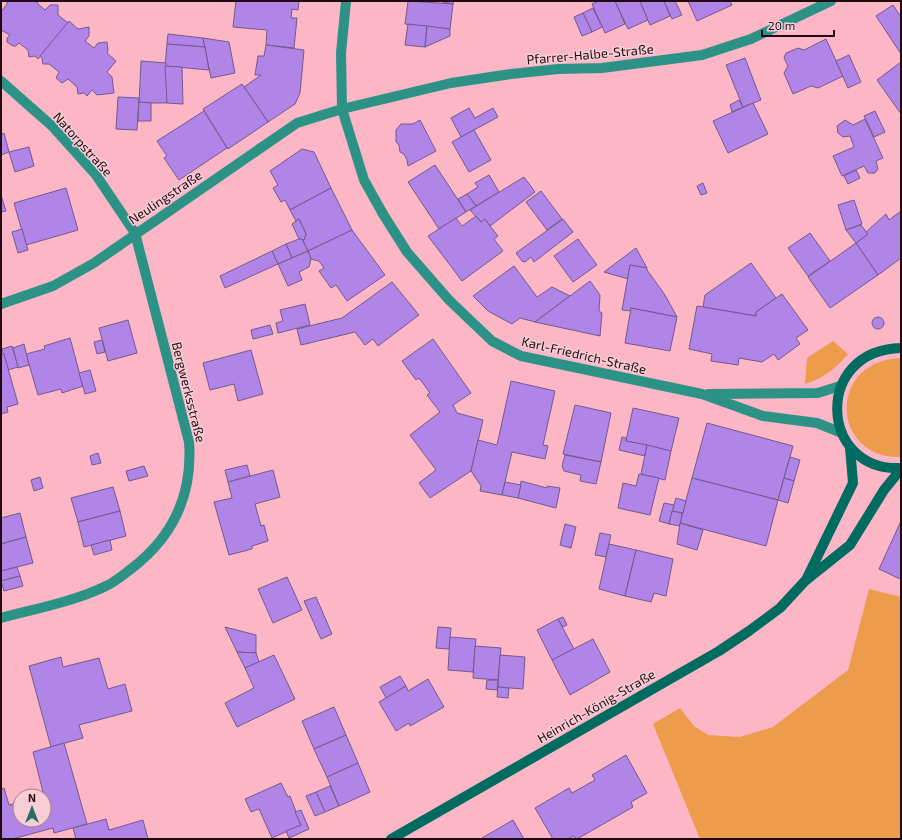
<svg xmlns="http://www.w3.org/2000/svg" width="902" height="840" font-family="'Exo 2',sans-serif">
<rect width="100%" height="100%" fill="#fdb6c6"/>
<!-- green -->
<g fill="#ec9c4a">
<path d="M833 341 848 354C835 369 824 378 805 384L807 358Z"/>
<path d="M901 358V457C831 459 826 361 901 358Z"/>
<path d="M869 589 901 597V839H700L653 724 680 708 694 726 708 735 740 737 773 727 848 670Z"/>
</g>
<!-- building -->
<g fill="#b184e7" stroke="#715a8e">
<path d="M7 1H38L37 3 45 10 50 5H58V15L68 23 38 59 35 56 29 57 28 50 19 43 16 46H13L7 42V38L10 35 1 30V12L7 4Z"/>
<path d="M236 1H299L298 10 292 9 291 18H297L294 48 266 45 267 30 233 27Z"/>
<path d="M408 1 453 4 450 29 405 24Z"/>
<path d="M438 1H454L453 4Z"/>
<path d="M598 1H615L625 24 605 33 592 4Z"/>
<path d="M615 1H640L648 20 628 29Z"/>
<path d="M640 1H664L670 16 650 25Z"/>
<path d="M664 1H675L682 15 672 19Z"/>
<path d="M688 1H730L732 5 697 21Z"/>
<path d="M893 5 901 17V54L876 16Z"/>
<path d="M593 8 602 27 592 32 583 13Z"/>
<path d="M583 13 592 32 582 36 574 17Z"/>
<path d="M69 21 78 29 89 27V36L85 41 94 48 98 43 107 42 108 51 107 53 116 61 107 72 112 77 114 93 97 95 92 90 87 96 84 93 78 94 77 87 68 79 62 83 56 78 59 72 49 64H43L42 58 40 56Z"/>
<path d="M408 24 427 26 425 47 405 45Z"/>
<path d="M427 26 450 29V36L425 47Z"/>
<path d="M168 34 203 38 205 47 167 44Z"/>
<path d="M203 38 229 42 235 73 211 78Z"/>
<path d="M826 39 843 76 818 88 811 86 793 94 784 73 788 66 784 58 786 53 798 48 804 50Z"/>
<path d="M167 44 205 47 209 70 165 66Z"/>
<path d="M266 45 304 50 300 93 295 104 268 122 244 87 261 75H255L258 56H264Z"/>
<path d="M849 55 861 82 848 88 836 61Z"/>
<path d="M745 58 761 100 743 107 726 65Z"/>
<path d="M141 61 166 63 167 103H139Z"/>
<path d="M901 62V114L877 80Z"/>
<path d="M165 66 182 67 183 104 167 103Z"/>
<path d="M242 84 268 122 228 149 203 109Z"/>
<path d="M118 97 139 98 137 130 116 129Z"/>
<path d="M739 100 743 107 732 112 730 105Z"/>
<path d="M139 102 151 103V121H138Z"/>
<path d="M753 103 768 134 728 153 713 121Z"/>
<path d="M469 108 475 118 493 108 498 117 461 137 451 118Z"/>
<path d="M204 111 227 148 179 180 164 158 167 156 157 141Z"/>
<path d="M875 111 885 132 874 137 864 116Z"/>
<path d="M865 119 883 158 876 161 878 169 875 173H868L864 166 842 176 833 156 854 147 850 136 843 137 838 133 837 126 845 120 853 125Z"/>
<path d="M420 120 436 151 408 166 407 160 404 154 400 152 399 145 396 142V130L401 124H413Z"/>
<path d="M474 130 491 160 469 172 452 142Z"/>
<path d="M4 133 9 152 1 155V134Z"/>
<path d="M29 147 34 166 15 172 9 152Z"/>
<path d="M302 149 314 152 331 188 290 210 285 200 281 202 273 188 278 185 270 171Z"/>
<path d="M435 165 466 212 439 229 408 182Z"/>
<path d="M856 170 860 178 848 184 844 176Z"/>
<path d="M489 175 499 192 476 206 467 194 478 187 475 183Z"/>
<path d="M524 177 535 192 490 226 485 219 481 222 470 210Z"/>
<path d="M703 183 707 193 701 195 697 186Z"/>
<path d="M66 188 78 230 26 245 14 203Z"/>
<path d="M331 188 352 230 308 251 302 239 304 240 306 234 299 219 296 221 290 210Z"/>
<path d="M541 191 562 219 547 230 526 202Z"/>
<path d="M467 194 476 206 466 212 458 199Z"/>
<path d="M1 195 6 211 1 212Z"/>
<path d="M854 200 862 224 846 230 838 205Z"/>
<path d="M901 211V258L878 275 856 243 868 234 866 232 886 214 889 220Z"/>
<path d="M476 216 481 222 485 219 490 226 498 236 494 239 503 251 462 281 428 236 456 218 462 226Z"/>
<path d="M299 219 306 234 304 240 299 239 292 224Z"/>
<path d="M563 219 573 232 534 262 531 257 525 262 522 261 516 253Z"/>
<path d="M861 225 868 234 856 243 846 230Z"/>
<path d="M22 229 28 250 18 253 12 232Z"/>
<path d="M352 230 385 275 347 301 336 285 331 288 319 271 324 268 319 261 311 259 308 251Z"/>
<path d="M810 233 830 261 808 276 788 248Z"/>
<path d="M299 239H302L308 251 292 258 286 244Z"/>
<path d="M578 239 597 265 573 282 554 256Z"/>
<path d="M856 243 878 275 830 308 808 277Z"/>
<path d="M286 244 292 258 278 264 272 251Z"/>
<path d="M636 248 647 268 630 265 628 279 604 272Z"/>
<path d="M272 251 278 264 225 288 220 276Z"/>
<path d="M308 251 311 259 309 267 299 272 302 280 288 286 278 264Z"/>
<path d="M751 263 776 298 756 312V316L703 307 705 295Z"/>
<path d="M630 265 647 268V270L665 295 677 317 631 308V311L622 310Z"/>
<path d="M514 266 537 297 552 287 570 296 535 322 520 318 512 324 488 311 473 296Z"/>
<path d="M590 281 600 295 599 311 602 313 600 336 535 322Z"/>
<path d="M392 282 419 315 378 346 373 339 365 345 355 332 301 345 297 329 342 318Z"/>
<path d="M782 294 808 330 796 338 800 344 778 360 774 354 762 362 739 358 738 365 711 361 712 354 689 349 697 306 756 316V312Z"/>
<path d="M305 304 310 325 278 333 276 323 283 321 280 310Z"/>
<path d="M631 308 677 317 670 351 625 343Z"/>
<circle cx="878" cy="323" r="6"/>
<path d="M128 320 137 353 108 361 99 328Z"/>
<path d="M270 325 273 334 253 339 251 330Z"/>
<path d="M70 338 83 386 62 393 61 389 38 395 26 354 45 349 44 346Z"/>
<path d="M433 339 471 393 453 405 457 413 483 420 471 471 430 498 419 483 436 470 410 435 440 412 427 395 430 393 419 378 416 380 402 361Z"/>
<path d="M102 340 105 352 97 354 94 342Z"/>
<path d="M24 344 29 365 18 368 13 348Z"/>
<path d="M12 346 18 367 8 370 2 349Z"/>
<path d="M251 350 263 394 238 401 234 384 210 390 203 363Z"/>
<path d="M1 354H4L18 404 7 407 8 412 1 414Z"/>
<path d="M90 370 96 391 85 394 79 373Z"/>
<path d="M511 381 555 391 543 445 548 446 545 459 512 452 502 495 480 491 481 486 471 471 478 440 497 445Z"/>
<path d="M575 405 611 413 601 462 563 454Z"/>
<path d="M633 408 679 418 671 451 626 441Z"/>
<path d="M707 423 793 446 778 500 692 478Z"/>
<path d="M622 437 626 438V441L647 445 645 456 619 450Z"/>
<path d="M647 445 671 451 665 480 641 474Z"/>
<path d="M98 453 101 463 92 465 90 456Z"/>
<path d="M565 455 601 462 596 484 580 481 581 475 564 471 562 466Z"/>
<path d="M790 457 800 460 794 481 784 478Z"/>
<path d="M247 465 250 476 228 482 225 470Z"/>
<path d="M144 466 148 476 129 481 126 471Z"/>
<path d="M273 470 280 497 255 504 261 526 264 525 268 541 252 546V549L229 555 214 502 232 498 228 482Z"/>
<path d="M639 474 659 478 650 515 618 508 623 483 636 486Z"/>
<path d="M40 477 43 488 34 491 31 480Z"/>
<path d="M692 478 778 500 766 546 680 523Z"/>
<path d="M784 478 794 481 788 503 778 500Z"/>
<path d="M521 481 547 488V486L560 488 556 508 518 498Z"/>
<path d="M505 482 521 485 518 498 502 495Z"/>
<path d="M113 487 120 511 78 522 71 498Z"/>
<path d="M676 498 686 501 683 513 672 511Z"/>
<path d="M664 503 674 505 669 524 659 521Z"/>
<path d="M120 511 126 536 84 547 78 522Z"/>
<path d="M672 511 682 513 680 526 669 524Z"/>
<path d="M20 513 26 537 1 544V518Z"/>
<path d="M901 521V576L900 579 879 569Z"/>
<path d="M680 523 703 530 697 550 677 544Z"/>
<path d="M565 524 576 527 571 548 560 545Z"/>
<path d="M600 533 611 535 606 557 595 555Z"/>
<path d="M26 537 33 563 1 571V544Z"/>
<path d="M110 540 112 550 94 555 91 545Z"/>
<path d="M609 544 636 550 625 596 599 589Z"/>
<path d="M636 550 673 559 666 596 654 593 651 602 625 596Z"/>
<path d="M17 567 20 576 1 581V571Z"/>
<path d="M20 576 23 586 4 591 1 581Z"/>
<path d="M287 577 302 610 273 623 258 589Z"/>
<path d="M316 597 332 634 321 639 304 601Z"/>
<path d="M563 617 567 625 562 627 558 619Z"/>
<path d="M558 619 574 649 552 660 537 630Z"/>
<path d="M225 627 256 635V653L237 652Z"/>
<path d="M438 627 451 628 449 649 436 648Z"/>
<path d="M450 637 476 639 473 672 448 670Z"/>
<path d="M593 639 610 672 570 695 552 660Z"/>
<path d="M475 646 501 648 498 680 473 678Z"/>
<path d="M237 652 256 653 259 662 245 668Z"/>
<path d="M274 655 295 699 237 727 225 703 254 688 245 668Z"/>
<path d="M500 655 525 657 523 689 498 687Z"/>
<path d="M61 657 63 667 99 658 108 689 125 684 132 711 79 725 83 738 51 747 29 666Z"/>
<path d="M400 676 406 686 386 698 380 687Z"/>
<path d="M428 679 444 707 410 726 409 723 396 731 379 702 406 686 408 691Z"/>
<path d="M487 680H498L497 690 486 689Z"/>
<path d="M498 687 509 688 508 698 497 697Z"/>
<path d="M334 707 346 735 314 749 302 721Z"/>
<path d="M346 735 358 763 327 777 314 749Z"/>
<path d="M64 743 87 824 54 833 53 828 12 839H1V789L4 788 9 805 20 802V820H44L43 796H44L33 752Z"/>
<path d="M626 755 647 793 631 802 633 807 577 839 573 836 568 839H553L535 808 569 788 572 793 595 780 592 775Z"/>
<path d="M358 763 370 792 339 806 327 777Z"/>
<path d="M281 783 288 797 290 796 301 825 272 838 259 809 251 812 245 799Z"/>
<path d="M330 786 339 806 325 812 316 792Z"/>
<path d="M316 792 325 812 315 816 306 796Z"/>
<path d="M301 810 309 829 289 838 286 831 301 825 295 812Z"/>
<path d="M106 819 109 830 143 820 148 839H76L73 828Z"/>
<path d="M513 820 524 839H482V838Z"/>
</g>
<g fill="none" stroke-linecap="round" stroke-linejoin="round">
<!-- minor -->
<g stroke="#2c9286" stroke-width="10">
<path d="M1 81 52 126 96 175 135 233 189 442C193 496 173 537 131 569 123 575 115 582 106 586 76 601 34 609 1 618"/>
<path d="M1 304 53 286 94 263 297 123 342 109 451 83 511 74 558 69 602 68 702 55 751 39 831 1"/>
</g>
<!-- tertiary -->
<g stroke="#2c9286" stroke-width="10">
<path d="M346 1 341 53 342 109 364 180 383 214 407 252 449 300 492 341 521 356 702 394 763 416 817 423 842 433"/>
<path d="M708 394 818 393 840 386"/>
</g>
<!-- secondary -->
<g stroke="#006b61" stroke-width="10">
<path d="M901 348C813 350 819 472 901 468"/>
<path d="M807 578 853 483 850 447"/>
<path d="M391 839 719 651 749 631 780 608 805 581 850 545 884 490 901 469"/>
</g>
</g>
<g text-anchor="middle" stroke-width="3" stroke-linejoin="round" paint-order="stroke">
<!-- street labels -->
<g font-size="13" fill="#220a11" stroke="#f8cdd6">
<text transform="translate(590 54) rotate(-5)" y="5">Pfarrer-Halbe-Straße</text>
<text transform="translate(83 144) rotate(48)" y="5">Natorpstraße</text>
<text transform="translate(165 197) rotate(-34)" y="5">Neulingstraße</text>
<text transform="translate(584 355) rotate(13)" y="5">Karl-Friedrich-Straße</text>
<text transform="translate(189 392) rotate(76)" y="5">Bergwerksstraße</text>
<text transform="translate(596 706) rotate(-30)" y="5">Heinrich-König-Straße</text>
</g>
</g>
<!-- border -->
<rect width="902" height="840" fill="none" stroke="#220a11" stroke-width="4"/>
<!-- north arrow -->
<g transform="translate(32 808)"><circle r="19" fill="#f8cdd6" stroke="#a27f87"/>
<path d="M0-3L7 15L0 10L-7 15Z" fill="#266d65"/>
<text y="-6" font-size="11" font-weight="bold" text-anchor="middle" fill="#220a11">N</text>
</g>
<!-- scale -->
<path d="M762 30v6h72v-6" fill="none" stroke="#220a11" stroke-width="2"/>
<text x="768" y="30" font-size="12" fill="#220a11" stroke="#f8cdd6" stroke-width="3" paint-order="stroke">20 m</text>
</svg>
